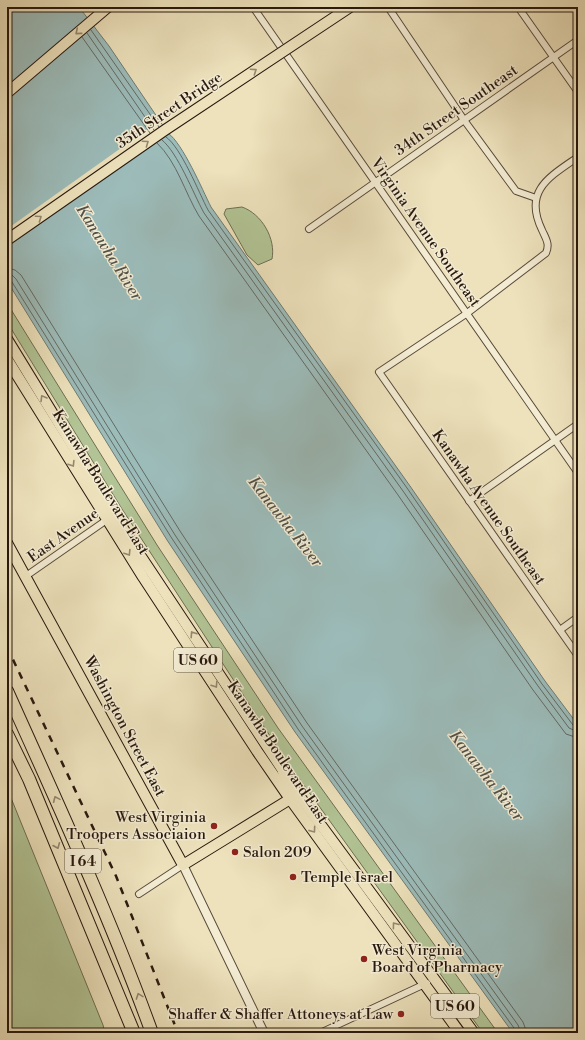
<svg xmlns="http://www.w3.org/2000/svg" width="585" height="1040" font-family="'Libre Bodoni',serif">
<rect width="100%" height="100%" fill="#ede2bc"/>
<filter id="stains"><feTurbulence type="fractalNoise" baseFrequency=".005" numOctaves="4"/><feColorMatrix values="0 0 0 0 .2 0 0 0 0 .09 0 0 0 0 .02 0 0 0 .5 -.17"/></filter>
<radialGradient id="worn" r=".72"><stop offset=".6" stop-color="#630" stop-opacity="0"/><stop offset="1" stop-color="#630" stop-opacity=".3"/></radialGradient>
<!-- green -->
<g fill="#b2c495" stroke="#6d6e52">
<path d="M242 207C262 214 276 239 272 259L258 265 247 255 224 214 226 209Z"/>
<path d="M7 303 157 545 278 728 498 1033H483L285 759 122 509 7 322Z"/>
<path d="M7 788 103 1025 105 1033H7Z"/>
</g>
<!-- water -->
<path fill="#9cbcba" stroke="#6e7a75" d="M7 7H79L109 46 168 133C183 144 202 189 211 207L410 486 545 681 578 725V1033H513L295 732 167 540 7 281Z"/>
<!-- pier -->
<path fill="#ede2bc" d="M159 121 168 133 7 244V229Z"/>
<g fill="none" stroke-linecap="round" stroke-linejoin="round">
<!-- shore -->
<g stroke="#626a64" stroke-width="1">
<path d="M91 30 159 127"/>
<path d="M87 33 154 130"/>
<path d="M82 37 150 133"/>
<path d="M166 137C181 147 199 193 208 210L407 488 542 684 573 725 578 727"/>
<path d="M162 140C178 153 193 193 204 213L403 491 538 686 569 728 578 732"/>
<path d="M157 143C177 162 185 193 199 216L398 495 533 690 566 734 578 738"/>
<path d="M7 268 15 270 21 275 180 531 307 723 523 1022 527 1033"/>
<path d="M7 274 12 275 16 279 175 535 302 726 518 1025 521 1033"/>
<path d="M7 280 12 282 171 537 298 729 514 1028 516 1033"/>
</g>
<defs>
<g id="minor">
<path d="M253 7 578 473"/>
<path d="M388 7 464 120 516 191 536 198"/>
<path d="M518 7 578 92"/>
<path d="M578 157C549 177 523 191 542 230 546 239 550 244 546 253L466 314 379 372 578 656"/>
<path d="M309 229 578 40"/>
<path d="M469 501 578 424"/>
<path d="M26 576 108 519"/>
<path d="M560 630 578 617"/>
<path d="M139 894 183 865"/>
<path d="M320 1033 427 983"/>
</g>
<path id="tertiary" d="M183 865 264 1033"/>
<g id="primary">
<path d="M7 93 108 7"/>
<path d="M7 339 132 543 282 769 284 775 474 1033"/>
<path d="M7 359 143 577 257 751 290 799 460 1033"/>
<path d="M7 543 183 865 295 796"/>
</g>
<g id="motorway">
<path d="M7 691C58 804 110 917 152 1033"/>
<path d="M7 734 29 779 134 1033"/>
</g>
</defs>
<!-- minor casing -->
<use href="#minor" stroke="#594a3a" stroke-width="8"/>
<!-- tertiary casing -->
<use href="#tertiary" stroke="#594a3a" stroke-width="10"/>
<!-- primary casing -->
<use href="#primary" stroke="#28180e" stroke-width="12"/>
<!-- motorway casing -->
<use href="#motorway" stroke="#28180e" stroke-width="14"/>
<!-- minor -->
<use href="#minor" stroke="#f3ecd3" stroke-width="6"/>
<!-- tertiary -->
<use href="#tertiary" stroke="#f3ecd3" stroke-width="8"/>
<!-- primary -->
<use href="#primary" stroke="#ede2bc" stroke-width="10"/>
<!-- motorway -->
<use href="#motorway" stroke="#ede2bc" stroke-width="12"/>
<!-- rail -->
<path stroke="#28180e" stroke-width="2.5" stroke-dasharray="7 7" stroke-linecap="butt" d="M7 647 116 876 178 1033"/>
<defs>
<path id="primary-bridge" d="M7 240 165 130 350 7"/>
</defs>
<!-- primary-bridge casing -->
<use href="#primary-bridge" stroke="#28180e" stroke-width="12" stroke-linecap="butt"/>
<!-- primary-bridge -->
<use href="#primary-bridge" stroke="#ede2bc" stroke-width="10"/>
</g>
<!-- one-way arrows -->
<defs><path id="oneway-chevron" d="M-2-3.5L2.5 0L-2 3.5" fill="none" stroke-width="1.6" stroke-linecap="round" stroke-linejoin="round"/></defs>
<g stroke="#94876e">
<use href="#oneway-chevron" transform="translate(78 32) rotate(140)"/>
<use href="#oneway-chevron" transform="translate(254 71) rotate(-34)"/>
<use href="#oneway-chevron" transform="translate(146 143) rotate(-35)"/>
<use href="#oneway-chevron" transform="translate(39 218) rotate(-35)"/>
<use href="#oneway-chevron" transform="translate(43 398) rotate(-121)"/>
<use href="#oneway-chevron" transform="translate(72 464) rotate(58)"/>
<use href="#oneway-chevron" transform="translate(128 553) rotate(58)"/>
<use href="#oneway-chevron" transform="translate(193 634) rotate(-123)"/>
<use href="#oneway-chevron" transform="translate(215 685) rotate(57)"/>
<use href="#oneway-chevron" transform="translate(56 799) rotate(-114)"/>
<use href="#oneway-chevron" transform="translate(313 830) rotate(54)"/>
<use href="#oneway-chevron" transform="translate(57 846) rotate(67)"/>
<use href="#oneway-chevron" transform="translate(395 925) rotate(-127)"/>
<use href="#oneway-chevron" transform="translate(139 996) rotate(-110)"/>
</g>
<!-- markers -->
<g fill="#8f2418" stroke="#f3ecd3" stroke-width="1.5">
<circle cx="214" cy="826" r="4"/>
<circle cx="235" cy="852" r="4"/>
<circle cx="293" cy="877" r="4"/>
<circle cx="364" cy="959" r="4"/>
<circle cx="401" cy="1014" r="4"/>
</g>
<g text-anchor="middle" stroke-width="3" stroke-linejoin="round" paint-order="stroke">
<!-- shield labels -->
<g fill="#f3ecd3" stroke="#655849" stroke-width="1">
<rect x="174" y="648" width="48" height="24" rx="3"/>
<rect x="65" y="849" width="36" height="24" rx="3"/>
<rect x="431" y="994" width="48" height="24" rx="3"/>
</g>
<g font-size="14" font-weight="bold" fill="#28180e">
<text x="198" y="665">US 60</text>
<text x="83" y="866">I 64</text>
<text x="455" y="1011">US 60</text>
</g>
<!-- street labels -->
<g font-size="15" fill="#28180e" stroke="#f3ecd3">
<text transform="translate(169 110) rotate(-34)" y="5">35th Street Bridge</text>
<text transform="translate(456 110) rotate(-35)" y="5">34th Street Southeast</text>
<text transform="translate(426 232) rotate(55)" y="5">Virginia Avenue Southeast</text>
<text transform="translate(101 482) rotate(58)" y="5">Kanawha Boulevard East</text>
<text transform="translate(489 507) rotate(55)" y="5">Kanawha Avenue Southeast</text>
<text transform="translate(63 535) rotate(-35)" y="5">East Avenue</text>
<text transform="translate(125 726) rotate(62)" y="5">Washington Street East</text>
<text transform="translate(278 752) rotate(56)" y="5">Kanawha Boulevard East</text>
</g>
<!-- poi labels -->
<g font-size="15" fill="#28180e" stroke="#f3ecd3" text-anchor="start">
<text x="206" y="822" text-anchor="end">West Virginia<tspan x="206" dy="17">Troopers Associaion</tspan></text>
<text x="243" y="857">Salon 209</text>
<text x="301" y="882">Temple Israel</text>
<text x="372" y="955">West Virginia<tspan x="372" dy="17">Board of Pharmacy</tspan></text>
<text x="393" y="1019" text-anchor="end">Shaffer &amp; Shaffer Attoneys at Law</text>
</g>
<!-- water labels -->
<g font-size="16" font-style="italic" fill="#51514a" stroke="#f3ecd3">
<text transform="translate(110 252) rotate(58)" y="6">Kanawha River</text>
<text transform="translate(286 521) rotate(52)" y="6">Kanawha River</text>
<text transform="translate(487 775) rotate(52)" y="6">Kanawha River</text>
</g>
</g>
<!-- margin -->
<rect width="585" height="1040" fill="none" stroke="#ede2bc" stroke-width="24"/>
<rect x="8" y="8" width="569" height="1024" fill="none" stroke="#28180e" stroke-width="2"/>
<rect x="12" y="12" width="561" height="1016" fill="none" stroke="#28180e"/>
<rect width="100%" height="100%" filter="url(#stains)"/>
<rect width="100%" height="100%" fill="url(#worn)"/>
</svg>
